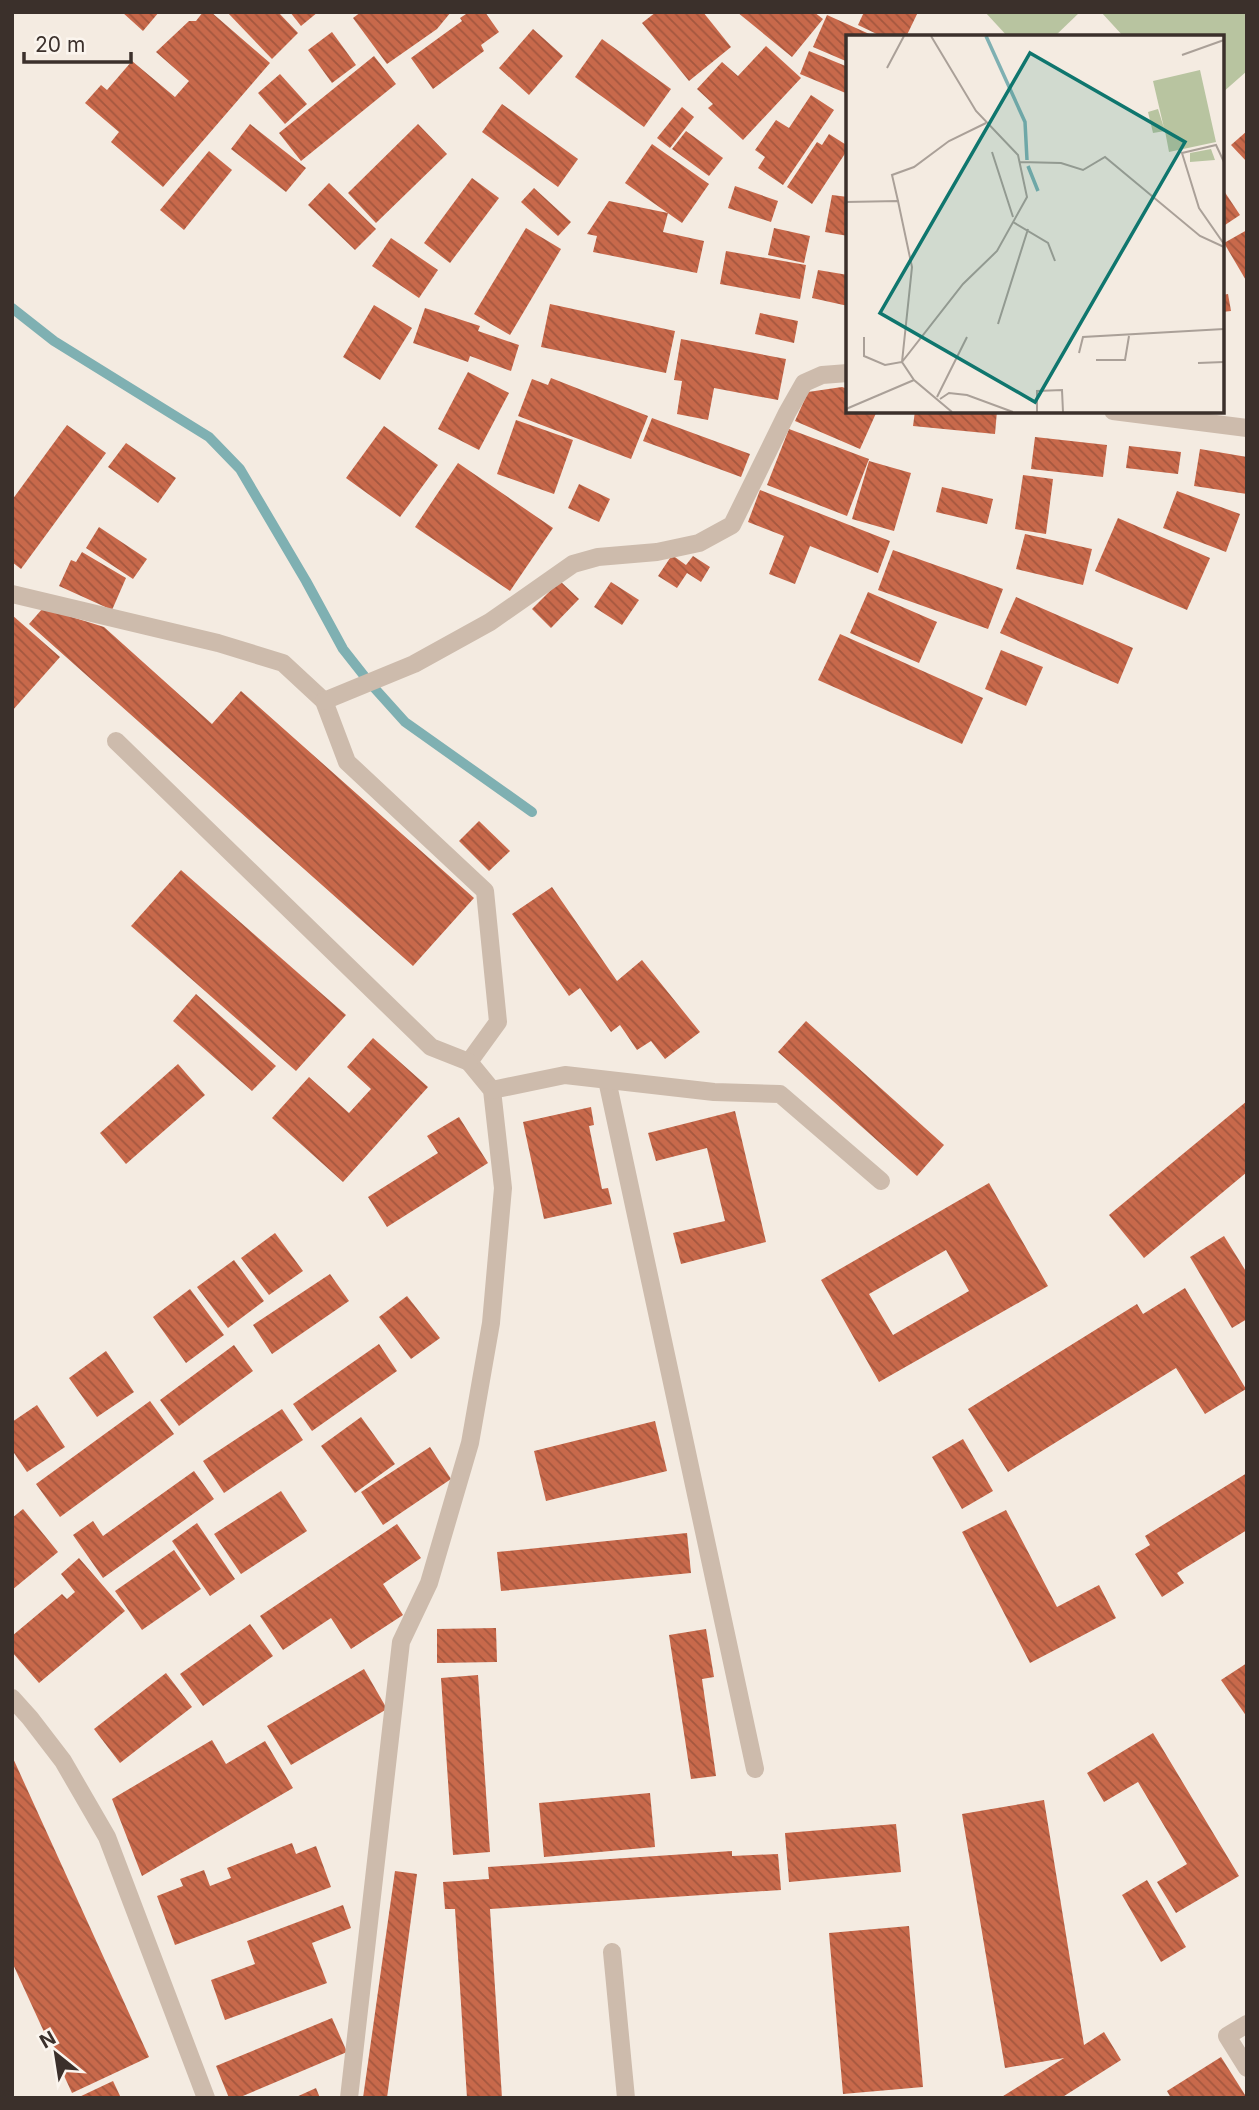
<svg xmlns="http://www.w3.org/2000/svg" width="1259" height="2110" font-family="Inter,sans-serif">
<defs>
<pattern id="building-back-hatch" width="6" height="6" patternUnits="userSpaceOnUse" patternTransform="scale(1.75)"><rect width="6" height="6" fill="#c8694b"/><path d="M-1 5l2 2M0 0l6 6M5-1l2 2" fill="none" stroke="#a4573f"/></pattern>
</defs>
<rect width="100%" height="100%" fill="#f4ebe1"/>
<!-- green -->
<g fill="#b8c4a0">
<path d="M985 12H1080L1054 37H1008Z"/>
<path d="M1101 12H1247V71L1222 93V37H1124Z"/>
</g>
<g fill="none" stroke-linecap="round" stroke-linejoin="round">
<!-- stream -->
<path stroke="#7fb0b2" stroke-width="10" d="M12 308 54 341 209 437 240 469 306 581 343 649 369 682 405 722 532 812"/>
</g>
<!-- building -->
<g fill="url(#building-back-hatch)" fill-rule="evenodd">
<path d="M122 12H159L143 31Z"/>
<path d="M203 12H211L270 63 163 187 111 142 119 132 85 103 101 85 107 90 132 61 175 97 189 81 156 52 189 21H196Z"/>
<path d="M227 12H278L298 33 272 59Z"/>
<path d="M290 12H318L301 26Z"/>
<path d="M361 12H451L437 29 387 64 353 18Z"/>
<path d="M469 12H485L499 32 481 45 484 51 433 89 411 58 462 21 460 18Z"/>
<path d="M656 12H703L731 47 689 81 642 23Z"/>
<path d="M737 12H782L784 14 786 12H814L823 19 792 57Z"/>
<path d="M864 12H918L906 37H883L858 25Z"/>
<path d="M827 15 876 37H848V62L813 47Z"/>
<path d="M533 29 563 56 529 95 499 68Z"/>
<path d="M332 32 356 65 332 83 308 50Z"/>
<path d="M602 39 671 89 644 127 575 77Z"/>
<path d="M766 46 801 78 743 140 708 108 713 104 697 89 722 62 738 76Z"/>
<path d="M809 51 848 67V94L800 74Z"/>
<path d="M374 56 396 84 301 161 279 133Z"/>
<path d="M280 74 307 104 285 124 258 93Z"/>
<path d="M811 95 834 110 783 185 758 168 765 157 755 150 776 120 789 128Z"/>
<path d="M502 104 578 159 558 187 482 132Z"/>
<path d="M682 107 694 117 670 148 657 138Z"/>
<path d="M250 124 306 168 286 192 231 149Z"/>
<path d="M418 124 447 154 376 223 348 193Z"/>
<path d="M686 131 723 158 709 176 672 149Z"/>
<path d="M1247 131V162L1231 145Z"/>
<path d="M829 134 848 146V149L812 204 787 187 817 142 822 145Z"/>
<path d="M652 144 709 184 682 223 625 183Z"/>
<path d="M209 151 232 170 184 230 160 210Z"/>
<path d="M472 178 499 198 450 263 424 243Z"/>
<path d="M329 183 376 229 355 250 308 205Z"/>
<path d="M735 186 778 201 771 222 728 208Z"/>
<path d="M534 188 571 222 558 236 521 202Z"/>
<path d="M1222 188 1240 215 1222 227Z"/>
<path d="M832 195 848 197V236L825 232Z"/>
<path d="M609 201 668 213 663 232 704 241 697 273 593 252 597 236 587 234Z"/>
<path d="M526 228 561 249 510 335 474 314Z"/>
<path d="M774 228 810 236 804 263 768 255Z"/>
<path d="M1247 230V282L1224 243Z"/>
<path d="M391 238 438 270 419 298 372 266Z"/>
<path d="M726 251 806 265 800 299 720 284Z"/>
<path d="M818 270 848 275V306L812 298Z"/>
<path d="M1228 294 1231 311 1222 312V295Z"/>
<path d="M550 304 675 331 666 373 541 347Z"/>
<path d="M374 305 412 328 380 380 343 357Z"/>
<path d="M425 308 480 326 478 331 519 345 511 371 470 356 468 362 413 343Z"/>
<path d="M760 313 798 321 794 343 755 334Z"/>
<path d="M681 339 786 359 778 400 714 388 708 420 677 414 682 381 674 380Z"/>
<path d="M468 372 509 393 479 450 438 429Z"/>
<path d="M551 378 648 416 631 459 518 416 532 379 548 385Z"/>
<path d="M842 387 848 389V411H877L860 449 795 421 808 392Z"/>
<path d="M915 411H997L995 434 913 426Z"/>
<path d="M652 418 750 454 741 477 643 441Z"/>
<path d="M516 420 573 440 554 494 497 474Z"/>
<path d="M67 425 106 453 21 569 12 562V500Z"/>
<path d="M384 426 438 465 400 517 346 478Z"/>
<path d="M789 429 869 459 847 516 767 485Z"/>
<path d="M1035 437 1107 445 1103 477 1031 469Z"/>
<path d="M126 443 176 478 158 503 108 467Z"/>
<path d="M1129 446 1181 452 1178 474 1126 468Z"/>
<path d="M1200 449 1247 457V494L1194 486Z"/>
<path d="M869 461 911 473 894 531 852 519Z"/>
<path d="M458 463 553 528 510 591 415 527Z"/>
<path d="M1023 475 1053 479 1046 534 1015 529Z"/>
<path d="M579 484 610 499 599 522 568 508Z"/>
<path d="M942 487 993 499 987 524 936 512Z"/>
<path d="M760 490 890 541 878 573 810 546 795 584 769 574 784 536 748 522Z"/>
<path d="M1177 491 1240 514 1226 552 1163 528Z"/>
<path d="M1118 518 1210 558 1187 610 1095 571Z"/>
<path d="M99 527 147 559 133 579 86 548Z"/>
<path d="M1025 534 1092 549 1083 585 1016 569Z"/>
<path d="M893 550 1003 589 988 629 878 590Z"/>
<path d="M82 552 126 578 112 610 59 586 71 560 76 562Z"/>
<path d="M672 555 686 565 693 556 710 567 701 582 687 573 677 588 658 576Z"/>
<path d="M560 581 579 599 551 628 532 609Z"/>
<path d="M611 582 639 600 622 625 594 607Z"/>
<path d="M868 592 937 622 919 663 850 633Z"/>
<path d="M1016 597 1133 648 1118 684 1000 633Z"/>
<path d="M43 608 104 627 212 724 241 691 474 898 413 966 29 624Z"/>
<path d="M12 615 60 657 12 711Z"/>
<path d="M840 634 983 698 962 744 818 680Z"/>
<path d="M1001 650 1043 667 1026 706 985 689Z"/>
<path d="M479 821 510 851 489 871 459 841Z"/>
<path d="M181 870 346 1015 296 1071 131 926Z"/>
<path d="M552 887 617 981 642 960 700 1032 665 1059 651 1041 637 1050 620 1025 611 1032 580 988 569 996 512 914Z"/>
<path d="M196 994 276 1066 252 1091 173 1021Z"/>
<path d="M806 1021 944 1145 917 1176 778 1052Z"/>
<path d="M373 1038 428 1087 343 1182 272 1118 309 1077 349 1113 371 1089 347 1067Z"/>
<path d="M178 1064 205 1095 126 1164 100 1133Z"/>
<path d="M1247 1101V1172L1144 1258 1109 1215Z"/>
<path d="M591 1107 594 1125 589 1126 602 1189 608 1188 612 1204 544 1219 523 1122Z"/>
<path d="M735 1111 766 1242 681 1264 673 1233 725 1221 707 1148 656 1161 648 1133Z"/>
<path d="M459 1117 488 1163 387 1227 368 1197 438 1153 427 1136Z"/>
<path d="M989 1183 1048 1286 879 1382 821 1280ZM946 1250 969 1291 893 1335 869 1294Z"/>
<path d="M275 1233 303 1271 269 1295 241 1258Z"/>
<path d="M1224 1236 1247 1273V1319L1232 1328 1190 1257Z"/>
<path d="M234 1260 264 1301 228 1328 197 1287Z"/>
<path d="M330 1274 349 1301 272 1354 253 1325Z"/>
<path d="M1185 1288 1246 1389 1205 1414 1176 1368 1008 1472 968 1409 1137 1304 1143 1314Z"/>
<path d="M190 1289 224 1335 186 1363 153 1317Z"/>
<path d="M407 1296 440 1338 411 1359 379 1317Z"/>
<path d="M379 1344 397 1371 312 1431 293 1404Z"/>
<path d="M234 1345 253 1371 179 1426 160 1400Z"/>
<path d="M106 1351 134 1392 97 1417 69 1378Z"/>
<path d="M150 1401 174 1434 60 1517 36 1484Z"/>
<path d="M37 1405 65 1447 27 1472 12 1450V1422Z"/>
<path d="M282 1409 303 1440 224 1493 203 1461Z"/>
<path d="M361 1417 395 1464 355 1493 321 1446Z"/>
<path d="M655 1421 667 1471 546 1501 534 1451Z"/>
<path d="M963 1439 993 1491 962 1509 932 1457Z"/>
<path d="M430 1447 451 1479 383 1525 361 1492Z"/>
<path d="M194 1471 214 1499 103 1578 73 1535 93 1521 103 1536Z"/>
<path d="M1247 1473V1530L1177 1573 1184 1583 1162 1597 1135 1554 1150 1545 1145 1536Z"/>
<path d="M281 1491 307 1531 241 1574 214 1534Z"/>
<path d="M23 1509 58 1552 12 1590V1518Z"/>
<path d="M1006 1510 1057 1607 1099 1585 1116 1618 1030 1663 962 1532Z"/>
<path d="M197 1523 235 1579 210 1596 172 1541Z"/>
<path d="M397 1524 421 1558 383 1584 403 1615 351 1649 331 1618 283 1650 260 1616Z"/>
<path d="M687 1533 691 1573 501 1591 497 1552Z"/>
<path d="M174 1550 201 1589 142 1630 115 1591Z"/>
<path d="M79 1558 125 1611 39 1683 12 1652V1636L62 1594 67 1599 75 1592 61 1574Z"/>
<path d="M250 1624 273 1656 203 1706 180 1674Z"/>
<path d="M496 1628 497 1662 437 1663V1629Z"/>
<path d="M706 1629 714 1677 702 1679 716 1776 691 1779 669 1635Z"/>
<path d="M1247 1663V1717L1221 1680Z"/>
<path d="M364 1669 387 1709 291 1765 267 1726Z"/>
<path d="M166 1673 192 1707 120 1763 94 1729Z"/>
<path d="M478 1675 490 1852 453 1855 441 1678Z"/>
<path d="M1153 1733 1239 1876 1176 1913 1157 1882 1187 1864 1138 1782 1104 1802 1087 1773Z"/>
<path d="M212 1740 226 1764 265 1741 293 1788 142 1876 112 1799Z"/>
<path d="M12 1756 149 2057 72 2093 12 1962Z"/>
<path d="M650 1793 655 1847 544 1857 539 1803Z"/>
<path d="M1044 1800 1084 2045 1104 2032 1121 2060 1061 2098H1000L1064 2058 1005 2068 962 1814Z"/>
<path d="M896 1824 901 1872 789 1882 785 1833Z"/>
<path d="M292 1843 296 1854 316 1846 331 1887 175 1945 157 1896 183 1886 180 1879 204 1870 210 1886 231 1878 227 1868Z"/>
<path d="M732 1851V1856L778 1854 781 1890 490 1909 502 2098H467L455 1909H445L443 1882 489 1879 488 1867Z"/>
<path d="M395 1871 417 1874 387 2098H363Z"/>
<path d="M1147 1880 1186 1947 1161 1962 1122 1895Z"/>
<path d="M343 1905 351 1928 312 1943 327 1983 225 2020 211 1980 255 1964 247 1941Z"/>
<path d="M909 1926 923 2087 843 2094 829 1933Z"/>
<path d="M332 2018 347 2052 238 2098H229L216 2066Z"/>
<path d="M1221 2057 1247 2098H1171L1167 2091Z"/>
<path d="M113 2081 121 2098H77Z"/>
<path d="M316 2088 320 2098H294Z"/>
</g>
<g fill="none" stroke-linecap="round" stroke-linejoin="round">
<!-- minor -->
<g stroke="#cdbbac" stroke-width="18">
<path d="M1113 411 1247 428"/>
<path d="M12 594 218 643 283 663 324 701 347 762 485 891 498 1022 469 1062 492 1090 503 1188 491 1323 470 1443 429 1583 401 1642 349 2098"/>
<path d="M324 701 414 664 490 622 573 564 598 557 657 552 699 543 732 525 787 413 804 383 822 375 848 373"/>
<path d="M116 741 431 1047 469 1062"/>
<path d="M607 1080 755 1769"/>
<path d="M492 1090 565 1075 714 1092 780 1094 881 1181"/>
<path d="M12 1698 30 1718 63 1761 107 1837 206 2098"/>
<path d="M612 1952 626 2098"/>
<path d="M1247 2024 1227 2036 1247 2068"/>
</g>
</g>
<!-- overview -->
<g transform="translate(846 35)">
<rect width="378" height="378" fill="#f4ebe1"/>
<path d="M354 35 370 107 323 117 319 96 307 98 302 77 312 74 318 93 307 46Z" fill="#b8c4a0"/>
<path d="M365 114 369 125 344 127V118Z" fill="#b8c4a0"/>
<path fill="none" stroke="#7fb0b2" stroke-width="3.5" d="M140 1 179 87 181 125M182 131 192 156"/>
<path fill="none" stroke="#aaa098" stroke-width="2" d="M85 1 130 76 172 120 181 162 151 216 117 249 56 327 68 345 106 377M336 20 378 5M41 33 58 1M146 117 167 182M174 127 215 128 237 135 259 122 354 201 378 212M378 127 370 110 336 118 353 173 378 209M52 166 46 140 68 132 103 106 140 88M0 167 52 166 66 232 56 327 39 330 18 321V302M167 187 202 208 209 226M152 289 182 194M233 318 237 302 378 294M250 325H279L283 301M352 328 378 327M91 362 121 302M94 364 103 358 121 360 167 377M0 374 68 345M191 377V356L216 355 217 377"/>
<path fill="#0f766e" fill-opacity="0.15" stroke="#0f766e" stroke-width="3.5" d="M184 18 339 107 189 367 34 278Z"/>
<rect width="378" height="378" fill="none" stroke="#3b302b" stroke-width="3.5"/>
</g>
<!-- border -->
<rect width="1259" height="2110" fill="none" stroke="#3b302b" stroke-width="28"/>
<!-- north arrow -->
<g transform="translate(56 2054) rotate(330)" stroke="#fbf5ee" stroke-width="5" paint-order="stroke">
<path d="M0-5L12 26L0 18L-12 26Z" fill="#3b302b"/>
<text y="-10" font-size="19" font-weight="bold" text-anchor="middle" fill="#3b302b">N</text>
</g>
<!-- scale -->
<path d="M24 52v10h107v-10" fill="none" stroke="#3b302b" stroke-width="3.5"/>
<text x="35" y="52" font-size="21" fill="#3b302b" stroke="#fbf5ee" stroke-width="5" paint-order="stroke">20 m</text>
</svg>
